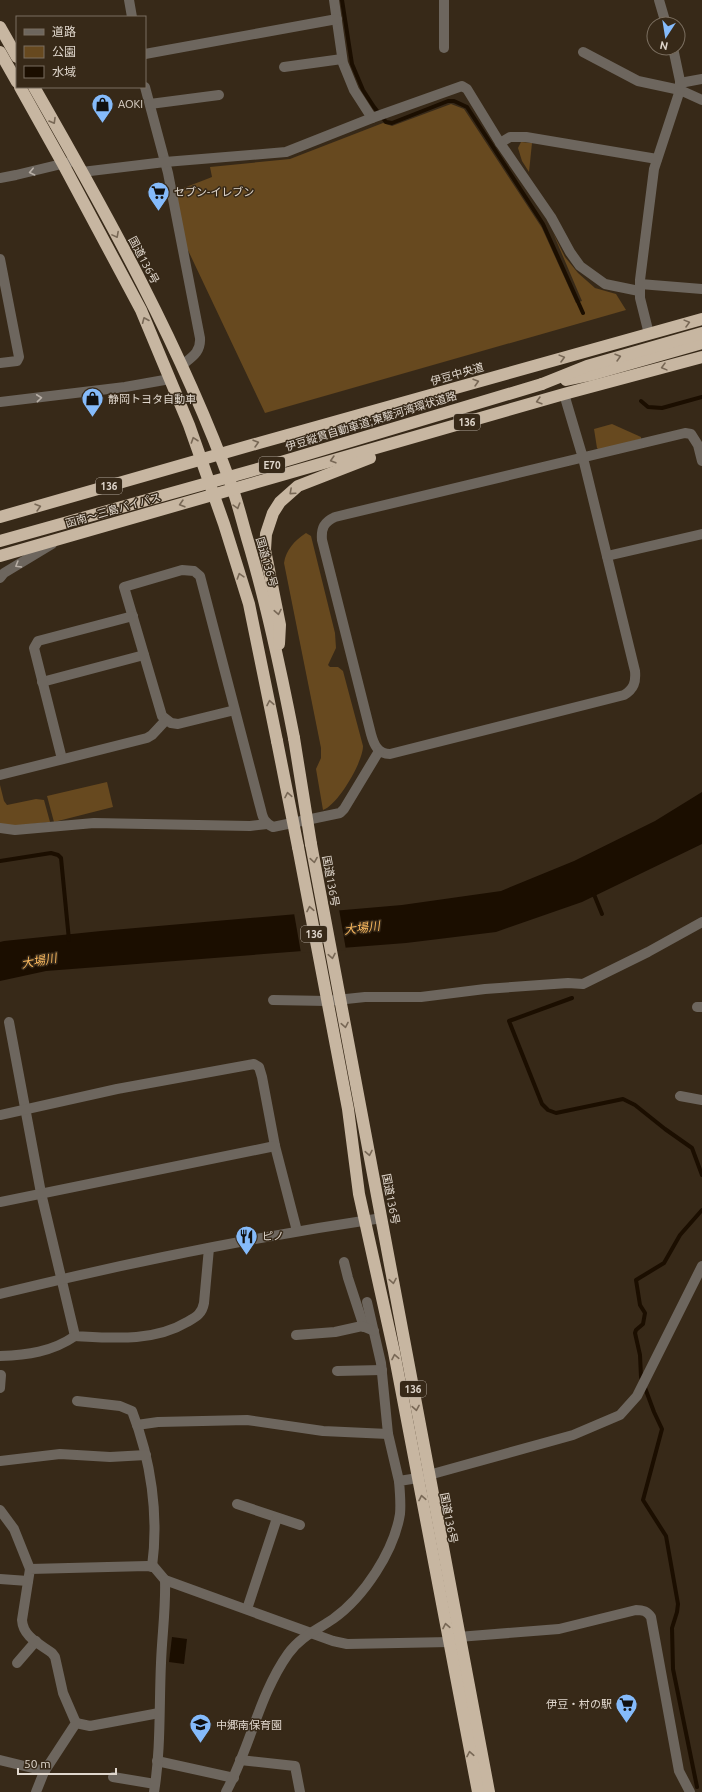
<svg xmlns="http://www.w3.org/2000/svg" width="702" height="1792" font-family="Ubuntu,'Noto Sans JP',sans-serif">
<rect width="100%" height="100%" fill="#372918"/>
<!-- green -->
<g fill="#67491f">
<path d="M451 104 464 109 542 228 576 303 582 301 553 233 565 257 578 273 595 288 616 294 626 310 265 413 186 246 176 191 212 177 210 167 290 159 383 123 392 126Z"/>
<path d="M521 142 532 143 529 172 522 161 518 148Z"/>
<path d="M612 424 641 437V439L599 450 597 448 594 429Z"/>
<path d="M306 533 311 536 335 633 336 648 328 665 330 667H338L343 671 363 746C363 762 338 805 323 810L316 769 321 758V748L284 563C286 550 294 541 306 533Z"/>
<path d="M107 782 113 807 54 822 47 796Z"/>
<path d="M0 785 4 801 7 805 36 799 44 800 50 822 6 827 0 824Z"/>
</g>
<!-- water -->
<g fill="#1b0e00">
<path d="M702 792V844L582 902 496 932 406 943 46 971 0 981V942L4 941 101 931 402 905 501 891 574 861 655 821Z"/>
<path d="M172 1637 187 1639 184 1664 169 1662Z"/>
</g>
<!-- pier -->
<path fill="#372918" d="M339 909 346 950 301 953 294 913Z"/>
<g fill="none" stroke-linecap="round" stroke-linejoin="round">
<!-- stream -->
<g stroke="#1b0e00" stroke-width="4">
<path d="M342 0 352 64 363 90 374 107 386 122 392 123 448 101H454L467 107 543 224 583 313"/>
<path d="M641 401 648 407 662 408 702 397"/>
<path d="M0 861 51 853 58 855 61 858 69 940"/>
<path d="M593 892 602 914"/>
<path d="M572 998 509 1021 542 1104 548 1110 556 1113 623 1099 635 1105 665 1129 692 1148 702 1175"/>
<path d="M697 1787 673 1669 672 1628 677 1612 678 1604 666 1536 643 1500 662 1429 654 1412 641 1377 640 1355 635 1333 636 1330 643 1324 645 1313 640 1305 636 1280 664 1263 680 1235 702 1210"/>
</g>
<!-- minor -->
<g stroke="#6d665e" stroke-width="10">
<path d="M129 0 132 17"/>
<path d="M334 0 343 63 354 90 372 118"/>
<path d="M659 0 666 24"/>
<path d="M444 48V0"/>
<path d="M583 52 638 81 680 90 702 100"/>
<path d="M145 54 337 19"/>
<path d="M284 67 342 59"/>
<path d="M680 83 702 79"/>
<path d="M145 87 168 173 200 338C201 352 192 357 182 365"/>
<path d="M150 104 219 95"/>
<path d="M500 143 510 137H526L657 159"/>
<path d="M82 172 165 162 286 152 372 118 462 86 467 89 500 143 551 217 570 252 580 266 605 284 639 291"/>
<path d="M0 178 16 175 70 162"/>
<path d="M0 259 19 357 17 361 0 363"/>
<path d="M640 284 702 289"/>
<path d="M649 334 640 298V280L654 169 680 90V81L673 48"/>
<path d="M564 394 583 458 635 671C636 682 634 689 624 695L390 754C378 754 374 745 371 734L322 540C321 528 324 522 335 517L685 433 691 434 698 445 702 461"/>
<path d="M0 402 125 387 170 379"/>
<path d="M607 556 702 534"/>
<path d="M0 578 4 573 52 544"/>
<path d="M42 682 144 655"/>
<path d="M235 710 178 724 171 723 162 716 124 587 182 570 194 571 200 576 261 810C263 819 265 823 273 827L340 813 344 809 379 751"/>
<path d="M62 759 34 648 38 641 133 616"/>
<path d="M0 775 147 738 152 735 166 720"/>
<path d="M0 828 15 830 94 823 250 826 267 824"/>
<path d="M273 1000 327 1001 365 997H421L485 989 568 983 583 984 648 952 702 922"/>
<path d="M697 1007H702"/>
<path d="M9 1022 41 1193 75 1336C112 1338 154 1342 187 1322 196 1317 202 1314 204 1303L209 1248"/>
<path d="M680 1096 702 1100"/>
<path d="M0 1115 117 1089 254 1064 259 1067 262 1077 275 1146 297 1231"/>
<path d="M0 1202 275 1146"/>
<path d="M344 1262 348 1278 364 1327"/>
<path d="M0 1294C126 1263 254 1237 382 1218"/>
<path d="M367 1302 381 1363 388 1434 399 1481"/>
<path d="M296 1335 335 1332 362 1326 374 1331"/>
<path d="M0 1356C27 1355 52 1352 75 1336"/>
<path d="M337 1371 382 1370"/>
<path d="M0 1388 1 1375"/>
<path d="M77 1401 120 1406 132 1411C151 1460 159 1515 152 1567"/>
<path d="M137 1425 158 1422 247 1420 323 1431 388 1434"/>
<path d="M0 1461 60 1454 110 1457 146 1455"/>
<path d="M237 1504 300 1525"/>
<path d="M0 1510 14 1529 30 1569"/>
<path d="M0 1579 28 1581"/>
<path d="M247 1609 277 1518"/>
<path d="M458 1637 559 1629 636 1610C643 1610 647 1611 651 1617L679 1771 690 1792"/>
<path d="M17 1663 36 1641"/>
<path d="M76 1723 90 1726 159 1713"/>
<path d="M0 1760 45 1771"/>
<path d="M240 1760 295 1766 300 1792"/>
<path d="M157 1761 234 1778"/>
<path d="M113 1777 155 1784"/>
<path d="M36 1792 44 1772 76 1723 63 1693 55 1657 52 1653C40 1644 23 1637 22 1620L30 1569 147 1566 154 1567 165 1580 333 1641 347 1644 450 1642"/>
<path d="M154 1792C161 1750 159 1706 161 1663 162 1635 166 1608 165 1580"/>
<path d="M226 1792C250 1748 259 1695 288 1654 300 1637 317 1630 333 1619 364 1597 394 1551 400 1514 401 1503 400 1492 399 1481L418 1478 573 1435 620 1415 637 1396 702 1266"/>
</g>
<!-- highway -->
<g stroke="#c7b6a1" stroke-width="12">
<path d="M0 27 17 57"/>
<path d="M0 52 17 82"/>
<path d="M20 87 63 164 141 310 189 425 224 524 249 604 277 741"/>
<path d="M34 87C108 216 181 347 232 487 238 504 242 521 247 538 267 604 281 671 294 738"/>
<path d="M566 380 590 375 702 343"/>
<path d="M542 384 587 366 702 333"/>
<path d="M0 517 259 443 702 319"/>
<path d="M0 556 564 394 702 357"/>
<path d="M279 644 280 625 265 550 266 534 273 513 280 502 298 486 370 458"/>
<path d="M311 844 489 1792"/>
<path d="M298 847 348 1109 359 1194 394 1352 478 1792"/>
</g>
<!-- highway-bridge -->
<g stroke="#c7b6a1" stroke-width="12">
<path d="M0 541 261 468 542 384"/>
<path d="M294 738 311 844"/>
<path d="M277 741 298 847"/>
</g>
</g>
<!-- one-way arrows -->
<defs><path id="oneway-chevron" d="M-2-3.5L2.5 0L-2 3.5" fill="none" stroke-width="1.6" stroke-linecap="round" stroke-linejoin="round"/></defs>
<g stroke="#786856">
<use href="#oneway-chevron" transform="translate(53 121) rotate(60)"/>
<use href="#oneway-chevron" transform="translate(116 235) rotate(62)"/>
<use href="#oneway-chevron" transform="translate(145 320) rotate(-113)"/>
<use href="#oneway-chevron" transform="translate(687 323) rotate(-15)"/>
<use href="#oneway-chevron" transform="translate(618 357) rotate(-16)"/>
<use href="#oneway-chevron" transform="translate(562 358) rotate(-15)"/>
<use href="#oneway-chevron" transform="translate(664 367) rotate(165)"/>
<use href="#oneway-chevron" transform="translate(476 382) rotate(-16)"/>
<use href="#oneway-chevron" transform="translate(539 401) rotate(164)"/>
<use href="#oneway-chevron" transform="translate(194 440) rotate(-109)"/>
<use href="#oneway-chevron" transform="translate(256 443) rotate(-16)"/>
<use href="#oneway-chevron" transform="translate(333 460) rotate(164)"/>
<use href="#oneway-chevron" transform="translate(292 492) rotate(138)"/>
<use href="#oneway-chevron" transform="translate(182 504) rotate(164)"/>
<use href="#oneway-chevron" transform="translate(237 506) rotate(73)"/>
<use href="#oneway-chevron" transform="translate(38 507) rotate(-16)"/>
<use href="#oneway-chevron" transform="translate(240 576) rotate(-107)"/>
<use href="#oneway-chevron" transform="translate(278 612) rotate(79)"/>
<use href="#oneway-chevron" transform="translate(270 703) rotate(-101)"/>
<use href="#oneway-chevron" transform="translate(288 795) rotate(-101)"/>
<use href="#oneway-chevron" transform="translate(314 860) rotate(81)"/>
<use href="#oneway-chevron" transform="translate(310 909) rotate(-101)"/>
<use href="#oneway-chevron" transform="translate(332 956) rotate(79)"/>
<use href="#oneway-chevron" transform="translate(345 1025) rotate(79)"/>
<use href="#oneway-chevron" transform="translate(369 1153) rotate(79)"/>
<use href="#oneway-chevron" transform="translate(393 1281) rotate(80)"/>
<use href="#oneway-chevron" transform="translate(395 1357) rotate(-101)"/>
<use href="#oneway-chevron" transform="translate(416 1408) rotate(80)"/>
<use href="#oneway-chevron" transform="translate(422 1498) rotate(-101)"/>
<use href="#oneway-chevron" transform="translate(446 1626) rotate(-101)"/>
<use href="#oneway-chevron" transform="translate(470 1754) rotate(-101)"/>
</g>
<g stroke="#b8afa6">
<use href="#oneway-chevron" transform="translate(32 172) rotate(167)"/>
<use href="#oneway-chevron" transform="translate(39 398) rotate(-6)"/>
<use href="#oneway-chevron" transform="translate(18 565) rotate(149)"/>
</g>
<!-- icons -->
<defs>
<symbol id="shop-pin" viewBox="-11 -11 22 30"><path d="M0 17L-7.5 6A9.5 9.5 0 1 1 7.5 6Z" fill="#85bbfb" stroke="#372918"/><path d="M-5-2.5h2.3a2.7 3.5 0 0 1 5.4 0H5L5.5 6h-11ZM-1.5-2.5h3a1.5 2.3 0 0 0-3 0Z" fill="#111"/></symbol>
<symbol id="supermarket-pin" viewBox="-11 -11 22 30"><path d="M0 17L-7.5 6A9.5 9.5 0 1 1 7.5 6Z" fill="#85bbfb" stroke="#372918"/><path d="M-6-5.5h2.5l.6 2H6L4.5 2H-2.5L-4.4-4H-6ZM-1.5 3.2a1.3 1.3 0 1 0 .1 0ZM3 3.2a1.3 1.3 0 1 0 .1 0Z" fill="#111"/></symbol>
<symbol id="restaurant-pin" viewBox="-11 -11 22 30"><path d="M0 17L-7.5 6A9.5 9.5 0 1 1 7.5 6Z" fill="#85bbfb" stroke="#372918"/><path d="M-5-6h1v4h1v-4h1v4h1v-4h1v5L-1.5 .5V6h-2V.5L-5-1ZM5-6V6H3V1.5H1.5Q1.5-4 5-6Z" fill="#111"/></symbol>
<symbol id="school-pin" viewBox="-11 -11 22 30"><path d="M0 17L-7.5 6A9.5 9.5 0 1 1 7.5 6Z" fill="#85bbfb" stroke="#372918"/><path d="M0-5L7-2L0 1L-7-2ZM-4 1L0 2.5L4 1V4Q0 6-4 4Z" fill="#111"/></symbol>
</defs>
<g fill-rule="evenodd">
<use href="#shop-pin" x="90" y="92" width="25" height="34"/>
<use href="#supermarket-pin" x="146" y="180" width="25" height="34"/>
<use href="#shop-pin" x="80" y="386" width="25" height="34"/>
<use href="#restaurant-pin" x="234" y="1224" width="25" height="34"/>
<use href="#supermarket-pin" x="614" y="1692" width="25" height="34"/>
<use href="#school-pin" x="188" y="1712" width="25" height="34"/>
</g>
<g text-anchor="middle" stroke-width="3" stroke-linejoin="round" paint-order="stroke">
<!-- shield labels -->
<g fill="#372918" stroke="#ada397" stroke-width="1">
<rect x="454" y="414" width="26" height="16" rx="3"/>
<rect x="259" y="457" width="26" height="16" rx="3"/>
<rect x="96" y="478" width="26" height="16" rx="3"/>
<rect x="301" y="926" width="26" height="16" rx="3"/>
<rect x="400" y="1381" width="26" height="16" rx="3"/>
</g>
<g font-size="10" font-weight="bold" fill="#e0d7cd">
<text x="467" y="426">136</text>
<text x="272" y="469">E70</text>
<text x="109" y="490">136</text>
<text x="314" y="938">136</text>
<text x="413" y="1393">136</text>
</g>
<!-- poi labels -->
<g font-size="11" fill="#e0d7cd" stroke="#372918" text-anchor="start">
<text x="118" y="108">AOKI</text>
<text x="174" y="196">セブン-イレブン</text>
<text x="108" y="403">静岡トヨタ自動車</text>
<text x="262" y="1240">ピノ</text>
<text x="612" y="1708" text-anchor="end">伊豆・村の駅</text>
<text x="216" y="1729">中郷南保育園</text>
</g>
<!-- street labels -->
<g font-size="11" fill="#e0d7cd" stroke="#372918">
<text transform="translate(144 260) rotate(62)" y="4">国道136号</text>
<text transform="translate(457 374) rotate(-16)" y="4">伊豆中央道</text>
<text transform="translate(371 421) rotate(-17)" y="4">伊豆縦貫自動車道;東駿河湾環状道路</text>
<text transform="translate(113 510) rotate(-16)" y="4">函南～三島バイパス</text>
<text transform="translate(267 562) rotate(74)" y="4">国道136号</text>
<text transform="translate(331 881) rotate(80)" y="4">国道136号</text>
<text transform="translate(391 1199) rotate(79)" y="4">国道136号</text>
<text transform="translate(449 1518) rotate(79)" y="4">国道136号</text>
</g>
<!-- water labels -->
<g font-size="12" font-style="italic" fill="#f9b85e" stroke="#372918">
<text transform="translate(362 928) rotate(-7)" y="4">大場川</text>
<text transform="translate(39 961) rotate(-10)" y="4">大場川</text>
</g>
</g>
<!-- legend -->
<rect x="16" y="16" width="130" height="72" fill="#372918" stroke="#7b6f60"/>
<rect x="24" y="29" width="20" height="6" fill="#6d665e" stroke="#7b6f60"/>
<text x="52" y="36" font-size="12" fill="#e0d7cd">道路</text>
<rect x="24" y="46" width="20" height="12" fill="#67491f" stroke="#7b6f60"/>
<text x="52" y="56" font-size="12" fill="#e0d7cd">公園</text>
<rect x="24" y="66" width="20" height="12" fill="#1b0e00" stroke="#7b6f60"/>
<text x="52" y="76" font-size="12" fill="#e0d7cd">水域</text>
<!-- north arrow -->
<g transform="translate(666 36) rotate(192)"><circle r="19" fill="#372918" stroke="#7b6f60"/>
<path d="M0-3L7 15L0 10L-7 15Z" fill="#85bbfb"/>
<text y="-6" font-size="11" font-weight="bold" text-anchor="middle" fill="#e0d7cd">N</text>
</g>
<!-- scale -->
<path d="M18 1768v6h98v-6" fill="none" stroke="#e0d7cd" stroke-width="2"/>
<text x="24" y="1768" font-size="12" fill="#e0d7cd" stroke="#372918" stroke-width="3" paint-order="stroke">50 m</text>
</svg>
